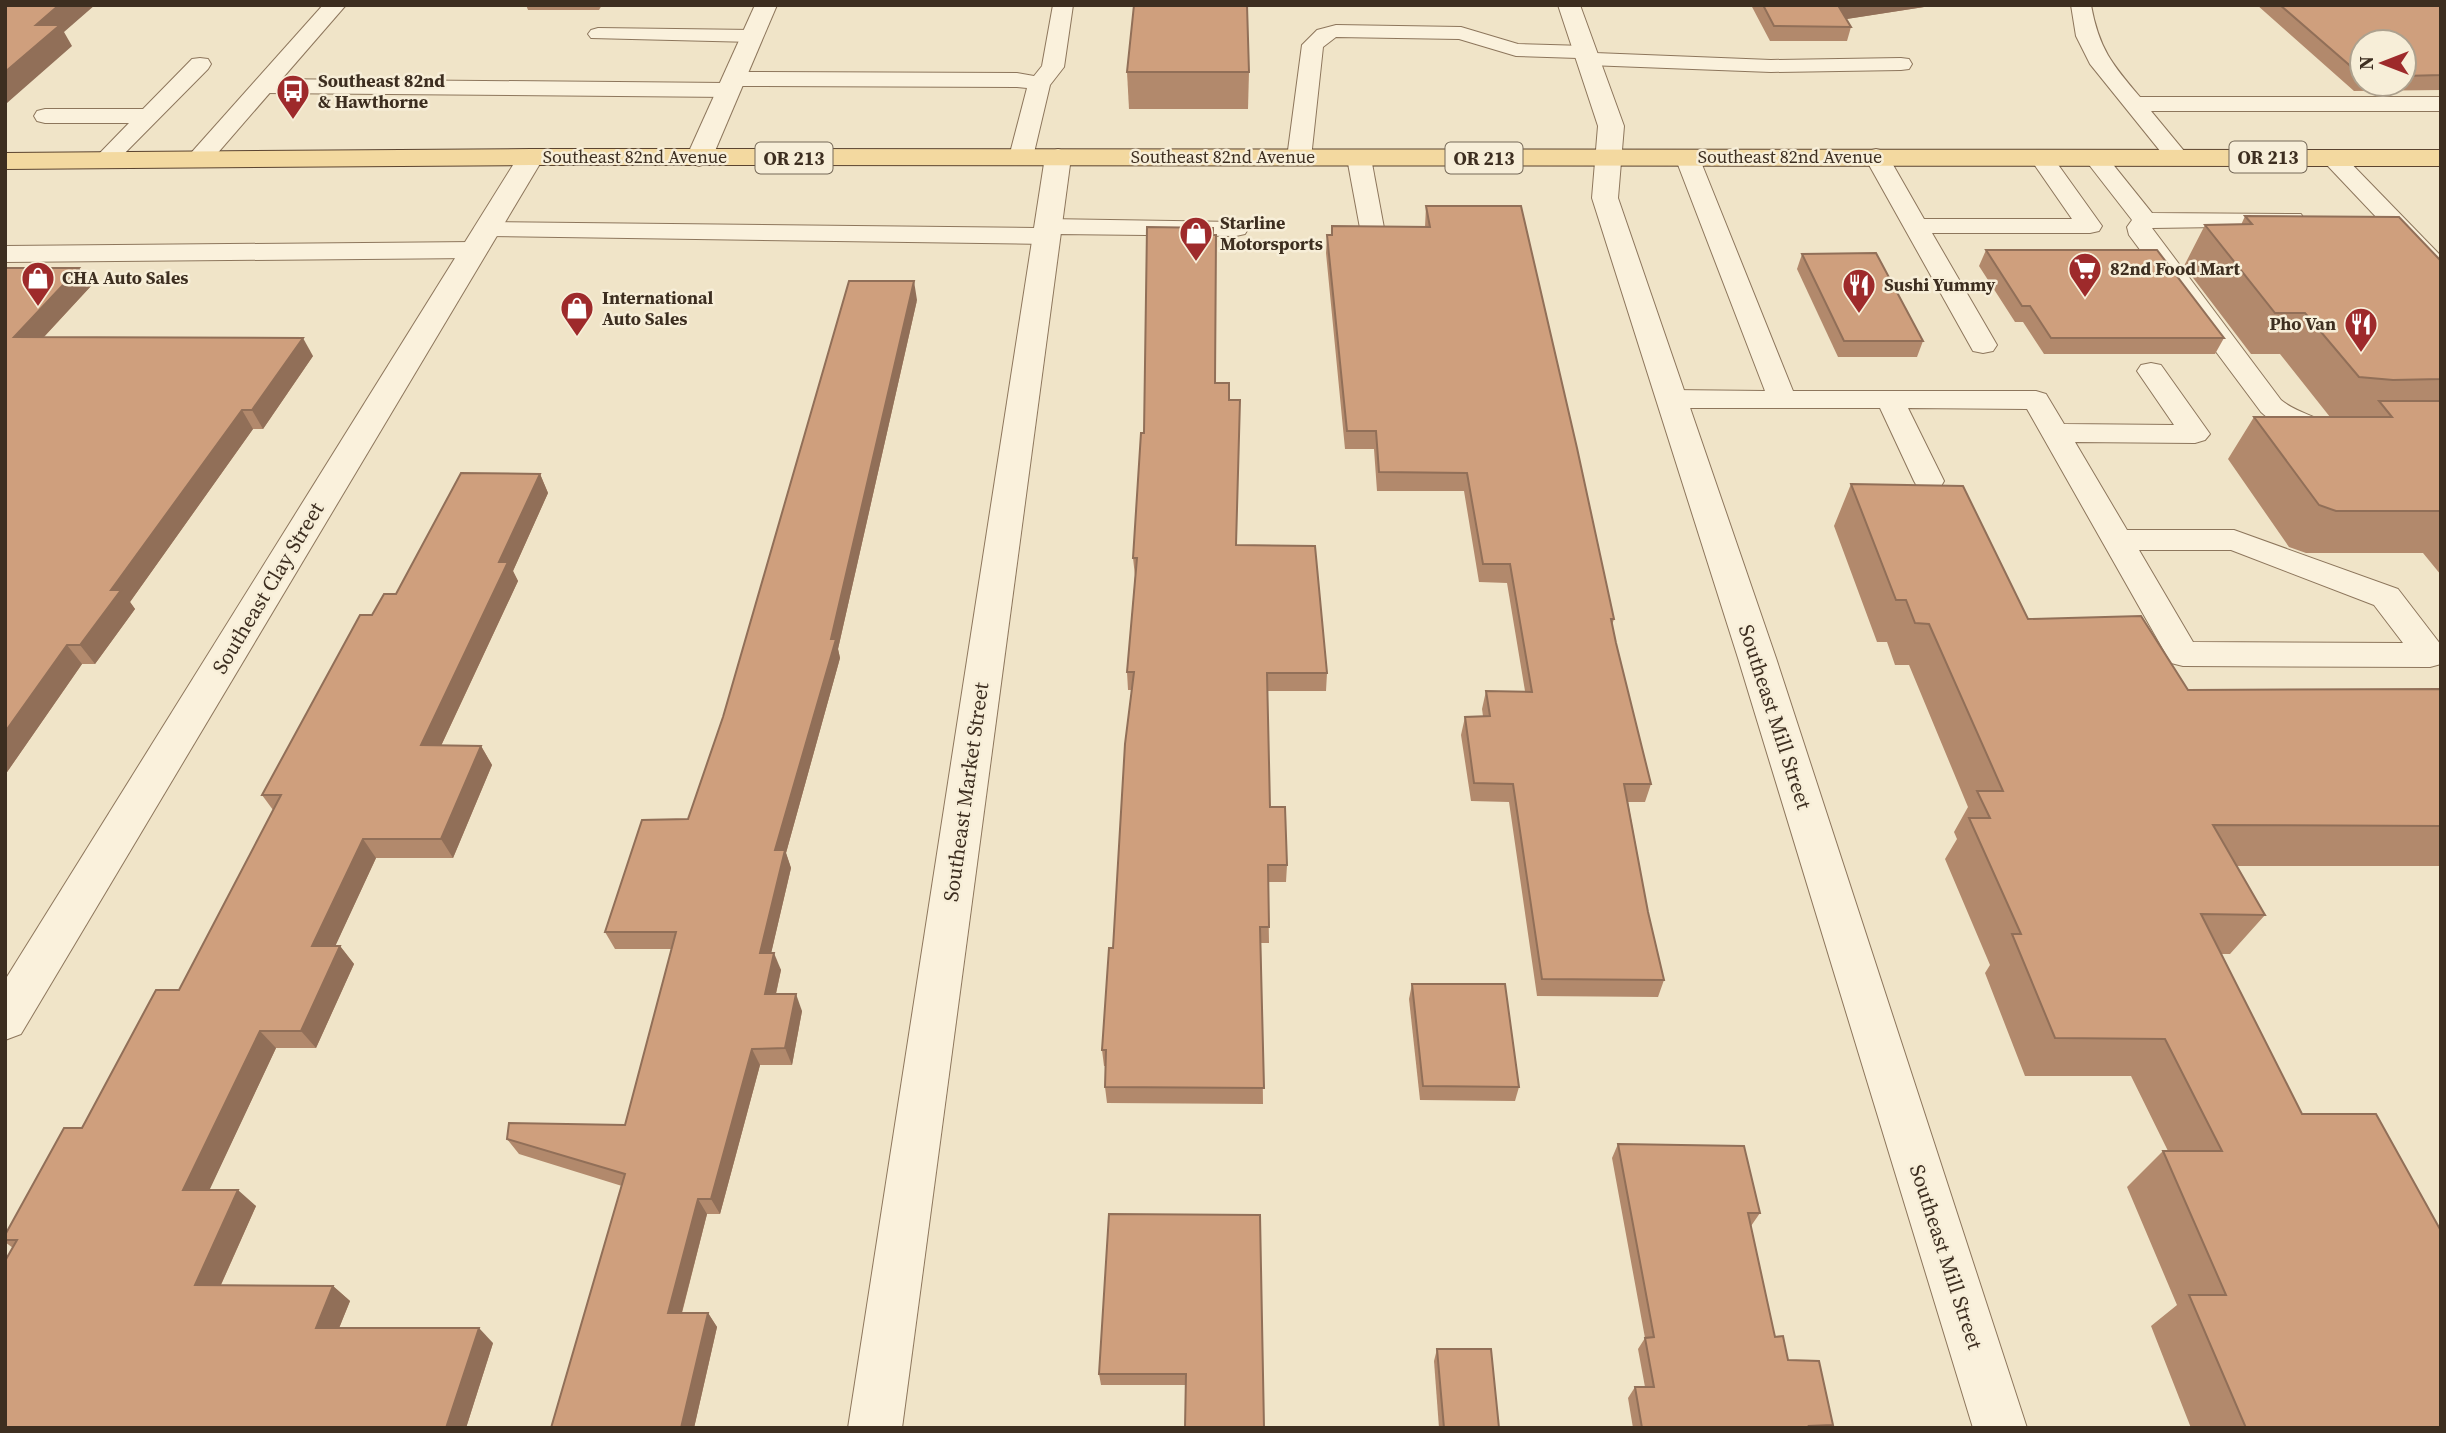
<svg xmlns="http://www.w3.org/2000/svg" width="2446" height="1433" font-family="'Source Serif 4',serif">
<rect width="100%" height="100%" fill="#f0e4c8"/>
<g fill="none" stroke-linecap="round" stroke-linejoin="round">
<defs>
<g id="lane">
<path d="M1053 5H1073L1064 67 1050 85 1033 157 1029 162H1013L1009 157 1027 88 1017 87 737 86 740 90 737 95 729 97 264 93 256 91 253 86 256 81 264 79 726 83 723 79 726 74 734 72 1017 73 1034 76 1042 66Z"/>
<path d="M2071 5H2091C2099 49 2112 64 2140 97H2441V111H2151L2189 157 2185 162H2169L2090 64 2076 36Z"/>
<path d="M1336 25 1461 27 1518 44 1585 46 1593 47 1595 53 1771 60 1901 58 1909 59 1912 64 1909 69 1901 70 1771 72 1588 65 1580 64 1578 58 1516 56 1459 39 1336 37 1323 47 1311 158 1307 163H1291L1287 158 1302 45 1317 30Z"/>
<path d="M598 28 753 30 760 32 763 36 760 40 753 42 591 38 588 34 591 30Z"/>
<path d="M200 58 208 59 211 64 208 69 114 164H98L94 159 129 123H45L37 121 34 116 37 111 45 109H143L192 59Z"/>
<path d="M1876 149 1884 151 1888 156 1924 219H2072L2029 157 2033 152H2049L2102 226 2099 231 2090 233H1932L1997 345 1993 351 1983 353 1973 351 1864 156 1868 151Z"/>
<path d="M1687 150 1695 152 1699 157 1793 391H2036L2046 394 2064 424 2174 425 2137 371 2141 365 2151 363 2161 365 2210 434 2205 440 2195 443 2075 442 2127 530H2234L2398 589 2441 645V664L2430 667 2183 666 2171 663 2027 409 1908 408 1944 481 1940 488 1929 491 1918 488 1914 481 1880 408H1671L1661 405 1657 399 1661 393 1671 390 1765 391 1675 157 1679 152ZM2139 550H2231L2374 605 2403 643 2193 642Z"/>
<path d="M2095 150 2103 152 2152 213 2301 214 2304 219 2301 224 2292 226 2152 228 2281 400C2297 414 2334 422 2341 431L2336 437C2312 444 2279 429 2261 412L2129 235 2127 227 2132 220 2083 157 2087 152Z"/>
<path d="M1359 151 1367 153 1371 158 1384 228 1381 233 1372 235 1363 233 1360 228 1347 158 1351 153Z"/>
<path d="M2333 151 2341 153 2441 256V279L2432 276 2325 163 2321 158 2325 153Z"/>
<path d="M1047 219 1236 222 1245 224 1248 229 1245 234 1236 236 1057 234 1059 236 1055 241 1046 244 487 236 478 234 475 229 478 224 487 222 1036 228 1035 226 1038 221Z"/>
<path d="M474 242 483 245 487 250 483 255 474 258 5 262V246Z"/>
</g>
<g id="street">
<path d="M323 5H346L209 163 200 166 191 163 187 158 191 153Z"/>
<path d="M755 5H777L712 158 708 163 699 166 690 163 686 158Z"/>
<path d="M1558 5H1580L1624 126 1618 198 1776 658 2027 1428H1973L1738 658 1592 198 1598 126Z"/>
<path d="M531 149 540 152 544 157 21 1034 5 1040V980L518 157 522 152Z"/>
<path d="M1058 149 1067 152 1071 157 902 1428H848L1045 157 1049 152Z"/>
</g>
<path id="primary" d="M531 149 2441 150V166L531 165 5 169V153Z"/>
</defs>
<!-- lane casing -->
<use href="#lane" stroke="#8d765c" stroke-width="2"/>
<!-- street casing -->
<use href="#street" stroke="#8d765c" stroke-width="2"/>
<!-- primary casing -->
<use href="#primary" stroke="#5b4430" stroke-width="2"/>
<!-- lane -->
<use href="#lane" fill="#faf1dc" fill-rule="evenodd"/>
<!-- street -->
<use href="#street" fill="#faf1dc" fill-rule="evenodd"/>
<!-- primary -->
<use href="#primary" fill="#f3d9a0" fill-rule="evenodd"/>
</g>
<!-- wall -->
<g fill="#b2896c" fill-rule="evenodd">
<path d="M526 5H602L599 10H528Z"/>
<path d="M1751 5H1937L1846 19 1851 27 1847 41H1770Z"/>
<path d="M2257 5H2439L2441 7V90L2354 91ZM2362 42H2404V84H2362Z"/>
<path d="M1127 72H1249L1248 109H1129Z"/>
<path d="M1426 206 1614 619 1612 625 1616 643 1651 784 1645 802H1628L1648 912 1664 980 1658 997 1537 996 1509 802 1471 801 1461 735 1465 717 1483 716 1482 709 1486 691H1525L1507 583 1479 582 1464 491H1377L1374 449H1345L1326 253 1327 235H1331L1332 226 1425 227Z"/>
<path d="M2245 216 2441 261V575L2423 553H2306L2289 547 2228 459 2254 417H2330L2280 354H2251L2184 266 2205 225H2241Z"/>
<path d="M1986 250 2224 338 2215 354H2044L2023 322H2015L1979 266Z"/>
<path d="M1802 254 1923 341 1917 357H1838L1797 269Z"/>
<path d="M5 268 91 286 44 337 313 356 263 429H253L130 602 135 609 95 664H82L5 775Z"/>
<path d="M917 300 838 649 840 658 786 853 791 868 771 953 781 970 776 994 802 1011 792 1065H760L720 1214H707L682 1313H708L717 1327 694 1428 622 1186 519 1154 507 1139 625 1125 672 949H615L605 932 688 819Z"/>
<path d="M1215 383 1229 400 1236 545 1327 673 1326 691H1267L1270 807 1287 865 1286 882H1268L1269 943H1261L1263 1104 1107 1103 1105 1087 1106 1066H1104L1102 1050 1113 948 1132 690H1128L1127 672 1135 576 1133 558 1144 433Z"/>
<path d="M540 474 548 493 513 571 518 581 441 746H481L492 765 453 858H376L335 946H340L354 964 316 1048H276L209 1190 256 1206 221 1285 333 1286 350 1301 339 1328 493 1343 466 1428 13 1248 5 1242V1235L179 990 273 810 262 795 372 615Z"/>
<path d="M1851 484 2028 619 2188 690 2441 689V866H2236L2265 915 2230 954H2221L2441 1428H2191L2151 1326 2177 1305 2127 1187 2163 1151H2168L2131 1076H2025L1985 973 1990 965 1945 859 1957 839 1954 832 1968 807 1909 665H1895L1887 642H1877L1834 526Z"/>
<path d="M1412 984 1519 1087 1515 1101 1420 1100 1409 999Z"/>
<path d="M1618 1144 1760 1213 1751 1226 1775 1337 1788 1360 1833 1425 1830 1428H1633L1628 1398 1635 1387H1645L1638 1349 1645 1338 1612 1158Z"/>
<path d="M1109 1214 1264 1428 1186 1385H1101L1099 1374Z"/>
<path d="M1437 1349 1499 1428H1439L1434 1361Z"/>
</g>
<!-- shaded-wall -->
<g fill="#916f58">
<path d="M59 5H95L64 32 72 46 7 103 5 99V72L36 25Z"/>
<path d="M1850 5H1937L1834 21 1839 7Z"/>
<path d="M79 268 91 286 27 355 14 337Z"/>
<path d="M914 281 917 300 838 649 840 658 786 853 791 868 767 971 760 953 775 850Z"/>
<path d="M303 338 313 356 263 429 252 410Z"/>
<path d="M242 410 253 429 130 602 135 609 95 664 80 645 111 590Z"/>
<path d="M540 474 548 493 513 571 518 581 432 765 421 745 499 562Z"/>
<path d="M67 645 82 664 5 775V732Z"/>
<path d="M481 746 492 765 453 858 441 839Z"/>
<path d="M363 839 376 858 327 964 312 946Z"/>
<path d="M340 946 354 964 316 1048 301 1031Z"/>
<path d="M774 953 781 970 772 1011 765 994Z"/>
<path d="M796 994 802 1011 792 1065 785 1048Z"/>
<path d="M260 1031 276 1048 202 1206 183 1190Z"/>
<path d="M752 1049 760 1065 720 1214 711 1199Z"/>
<path d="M238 1190 256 1206 214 1300 195 1285Z"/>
<path d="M698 1199 707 1214 678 1327 668 1313Z"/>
<path d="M333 1286 350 1301 333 1343 316 1328Z"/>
<path d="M708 1313 717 1327 694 1428H681Z"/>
<path d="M479 1328 493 1343 466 1428H446Z"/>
</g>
<!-- building -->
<g fill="#cf9f7d" stroke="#916f58" stroke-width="2">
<path d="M5 5H59L36 25H60L5 72Z"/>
<path d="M1134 5H1247L1249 72H1127Z"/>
<path d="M1763 5H1850L1839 7 1851 27 1774 26Z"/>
<path d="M2280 5H2439L2441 7V75L2404 76V42H2362V76Z"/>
<path d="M1426 206H1521L1577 448 1614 619H1611L1616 643 1651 784H1624L1648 912 1664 980 1542 979 1513 784 1474 783 1465 717 1490 716 1486 691 1532 692 1510 564H1483L1467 473 1379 472 1376 431H1347L1327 235H1332V226L1430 227Z"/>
<path d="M2245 216 2399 217 2441 261V379L2393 380 2359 377 2305 313H2275L2205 225 2252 224Z"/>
<path d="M1147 227 1213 228V235H1216L1215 383H1229V400H1240L1236 545 1315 546 1327 673H1267L1270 807H1285L1287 865H1268L1269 927H1260L1264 1088 1105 1087 1106 1050H1102L1109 948H1113L1125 744 1134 672H1127L1137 558H1133L1141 433H1144Z"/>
<path d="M1986 250H2157L2224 338H2051L2030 306H2022Z"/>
<path d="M1876 253 1923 341H1844L1802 254Z"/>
<path d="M5 268H79L14 337 303 338 252 410H242L111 590H121L80 645H67L5 732Z"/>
<path d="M849 281H914L831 639H836L775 850H785L760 953H774L765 994H796L785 1048 752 1049 711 1199H698L668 1313H708L681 1428H551L625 1174 507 1139 509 1123 625 1125 676 932H605L642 820 688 819 723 717Z"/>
<path d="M2379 401H2441V511H2336L2319 505 2254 417H2392Z"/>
<path d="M461 473 540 474 499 562H508L421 745 481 746 441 839H363L312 946H340L301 1031H260L183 1190H238L195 1285 333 1286 316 1328H479L446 1428H5V1261L17 1240H5V1235L64 1128H82L156 990H179L281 795H262L360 615H372L384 594H396Z"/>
<path d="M1851 484 1963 486 2028 619 2141 616 2188 690 2441 689V826L2213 825 2265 915 2201 914 2302 1114H2376L2441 1231V1428H2246L2189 1295H2226L2163 1151H2222L2165 1039 2055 1038 2012 934H2021L1969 818H1990L1977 791H2003L1929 624 1915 623 1906 600H1896Z"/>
<path d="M1412 984H1505L1519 1087 1423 1086Z"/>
<path d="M1618 1144 1744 1146 1760 1213H1748L1775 1337 1783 1336 1788 1360 1819 1361 1833 1425 1809 1426 1810 1428H1642L1635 1387H1654L1645 1338 1654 1337Z"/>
<path d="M1109 1214 1260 1215 1264 1428H1185L1186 1374H1099Z"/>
<path d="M1437 1349H1491L1499 1428H1444Z"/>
</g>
<!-- icons -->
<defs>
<symbol id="bus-pin" viewBox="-11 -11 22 30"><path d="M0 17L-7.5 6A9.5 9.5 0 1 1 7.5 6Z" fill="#9e2a2b" stroke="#f7eed8"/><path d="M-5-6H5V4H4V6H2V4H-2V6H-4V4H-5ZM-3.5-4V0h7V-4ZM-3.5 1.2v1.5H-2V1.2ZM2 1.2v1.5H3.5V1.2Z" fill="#fff"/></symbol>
<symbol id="shop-pin" viewBox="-11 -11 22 30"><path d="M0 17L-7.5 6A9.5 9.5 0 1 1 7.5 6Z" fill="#9e2a2b" stroke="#f7eed8"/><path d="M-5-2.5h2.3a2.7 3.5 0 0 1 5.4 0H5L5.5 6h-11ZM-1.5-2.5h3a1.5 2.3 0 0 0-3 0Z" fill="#fff"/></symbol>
<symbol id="supermarket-pin" viewBox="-11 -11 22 30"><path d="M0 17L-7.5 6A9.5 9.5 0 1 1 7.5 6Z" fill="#9e2a2b" stroke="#f7eed8"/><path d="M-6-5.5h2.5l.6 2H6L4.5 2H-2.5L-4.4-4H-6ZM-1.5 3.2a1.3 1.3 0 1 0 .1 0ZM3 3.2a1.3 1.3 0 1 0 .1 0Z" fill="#fff"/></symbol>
<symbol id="restaurant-pin" viewBox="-11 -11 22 30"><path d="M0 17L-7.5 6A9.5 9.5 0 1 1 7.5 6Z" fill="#9e2a2b" stroke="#f7eed8"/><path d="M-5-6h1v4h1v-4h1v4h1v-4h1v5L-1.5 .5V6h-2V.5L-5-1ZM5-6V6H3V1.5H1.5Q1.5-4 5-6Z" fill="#fff"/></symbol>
</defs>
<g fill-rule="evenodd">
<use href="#bus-pin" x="274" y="72" width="38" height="52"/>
<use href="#shop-pin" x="1177" y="214" width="38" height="52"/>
<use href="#supermarket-pin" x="2066" y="250" width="38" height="52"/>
<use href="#shop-pin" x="19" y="259" width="38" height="52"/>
<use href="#restaurant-pin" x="1840" y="266" width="38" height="52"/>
<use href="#shop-pin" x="558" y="289" width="38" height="52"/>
<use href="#restaurant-pin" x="2342" y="305" width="38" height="52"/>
</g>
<g text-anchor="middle" stroke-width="5" stroke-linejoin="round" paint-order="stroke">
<!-- far-poi labels -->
<g font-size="18" font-weight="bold" fill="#3d2e20" stroke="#f7eed8" text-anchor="start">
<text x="318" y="87">Southeast 82nd<tspan x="318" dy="21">&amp; Hawthorne</tspan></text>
<text x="1220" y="229">Starline<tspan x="1220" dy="21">Motorsports</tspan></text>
<text x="2110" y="275">82nd Food Mart</text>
<text x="62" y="284">CHA Auto Sales</text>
<text x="1884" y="291">Sushi Yummy</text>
<text x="602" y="304">International<tspan x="602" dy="21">Auto Sales</tspan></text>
<text x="2336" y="330" text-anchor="end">Pho Van</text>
</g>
<!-- far-street labels -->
<g font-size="18" fill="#3d2e20" stroke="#f7eed8">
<text x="635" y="163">Southeast 82nd Avenue</text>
<text x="1223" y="163">Southeast 82nd Avenue</text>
<text x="1790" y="163">Southeast 82nd Avenue</text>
</g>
<!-- shield labels -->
<g fill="#f7eed8" stroke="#756857" stroke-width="2">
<rect x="2229.5" y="141.5" width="77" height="31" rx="5"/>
<rect x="755.5" y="142.5" width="77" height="31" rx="5"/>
<rect x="1445.5" y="142.5" width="77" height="31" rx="5"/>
</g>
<g font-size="19" font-weight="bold" fill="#3d2e20">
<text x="2268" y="164">OR 213</text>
<text x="794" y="165">OR 213</text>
<text x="1484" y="165">OR 213</text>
</g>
<!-- street labels -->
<g font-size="21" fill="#3d2e20" stroke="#f7eed8">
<text transform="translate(268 588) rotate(-59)" y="7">Southeast Clay Street</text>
<text transform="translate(1775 717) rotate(72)" y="7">Southeast Mill Street</text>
<text transform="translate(966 792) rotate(-82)" y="7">Southeast Market Street</text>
<text transform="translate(1946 1257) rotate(72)" y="7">Southeast Mill Street</text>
</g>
</g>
<!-- border -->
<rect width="2446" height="1433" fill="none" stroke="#3d2e20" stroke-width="14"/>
<!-- north arrow -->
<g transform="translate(2383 63) rotate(270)"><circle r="33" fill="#f7eed8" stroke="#ada18e" stroke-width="2"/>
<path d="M0-5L12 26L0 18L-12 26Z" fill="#9e2a2b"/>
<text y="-10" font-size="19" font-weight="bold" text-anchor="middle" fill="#3d2e20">N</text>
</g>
</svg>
